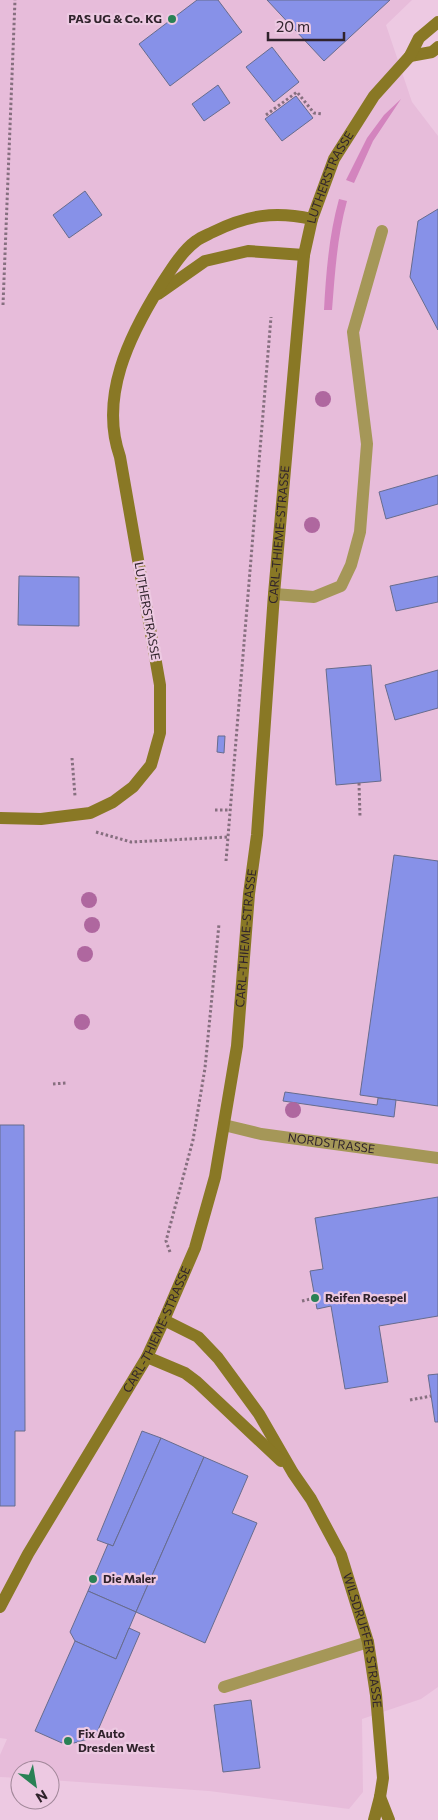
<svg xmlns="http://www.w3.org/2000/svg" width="438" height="1820" font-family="Commissioner,sans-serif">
<rect width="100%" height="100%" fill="#edc9e2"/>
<!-- built -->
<path fill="#e7bcda" d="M0 0H412L386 25 412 102 438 136V1687L421 1699 362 1719 363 1792 349 1809 209 1791 50 1780V1770H20V1778L0 1777V1755L7 1739 0 1738Z"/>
<!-- green -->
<g fill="#d384be">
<path d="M401 99 373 141 354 183 346 180 367 138 384 115Z"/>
<path d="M339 199 347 201C337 237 335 273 332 310H324C326 273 329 235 339 199Z"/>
</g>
<!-- building -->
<g fill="#8791e8" stroke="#676c8d">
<path d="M197 0H218L242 32 170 86 139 44Z"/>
<path d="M267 0H390L324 61Z"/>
<path d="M272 47 299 82 274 102 246 67Z"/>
<path d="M218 85 230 103 204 121 192 104Z"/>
<path d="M296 96 313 118 282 141 265 119Z"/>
<path d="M85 191 102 215 69 238 53 215Z"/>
<path d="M438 209V330L410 277 418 221Z"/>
<path d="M438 475V504L386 519 379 492Z"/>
<path d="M19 576 79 577V626L18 625Z"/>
<path d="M438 576V602L396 611 390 586Z"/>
<path d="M371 665 381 781 336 785 326 669Z"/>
<path d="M438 670V708L395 720 385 685Z"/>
<path d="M218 736H225L224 753 217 752Z"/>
<path d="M394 855 438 861V1106L360 1095Z"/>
<path d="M285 1092 377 1105 378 1098 396 1100 394 1117 283 1101Z"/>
<path d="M0 1125H24L25 1431H15V1506H0Z"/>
<path d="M438 1197V1316L379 1326 388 1382 345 1389 331 1306 317 1309 310 1271 323 1269 315 1218Z"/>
<path d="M438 1374V1422H435L428 1375Z"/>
<path d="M142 1431 161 1438 113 1546 97 1540Z"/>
<path d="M161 1438 204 1457 136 1612 88 1591 108 1544 113 1546Z"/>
<path d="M204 1457 248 1476 232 1513 257 1523 205 1643 136 1612Z"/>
<path d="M88 1591 136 1612 116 1659 75 1641 70 1632Z"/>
<path d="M129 1628 140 1633 95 1737 74 1743 64 1739 62 1743 35 1731 75 1641 116 1659Z"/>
<path d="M251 1700 260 1768 223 1772 214 1705Z"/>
</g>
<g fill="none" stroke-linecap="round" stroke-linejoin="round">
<!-- path -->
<g stroke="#866f7f" stroke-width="3" stroke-dasharray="2.5 2.5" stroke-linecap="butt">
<path d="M266 115 297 92 314 113 322 114"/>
<path d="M3 305 15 0"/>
<path d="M72 758 75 796"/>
<path d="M359 783 360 817"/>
<path d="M215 810H230"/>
<path d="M96 832 131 842 228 837"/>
<path d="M226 861 271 317"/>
<path d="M53 1084 66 1083"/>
<path d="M170 1252 166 1241 193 1140 205 1068 219 924"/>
<path d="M302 1301 315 1298"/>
<path d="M410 1400 431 1396"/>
</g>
<!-- service -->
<g stroke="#a59758" stroke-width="12">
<path d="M274 594 314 597 341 586 351 565 360 532 367 444 353 332 382 231"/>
<path d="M224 1687 368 1642"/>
</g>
<!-- minor -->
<path stroke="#a59758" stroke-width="12" id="s1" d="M224 1125 261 1134 438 1158"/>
<!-- secondary -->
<g stroke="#897825" stroke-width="12">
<path d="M410 56 432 52 438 47"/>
<path d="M158 294 205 261 248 251 304 255"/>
<path d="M0 818 41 819 90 813 113 802 133 787 151 765 160 733V685L120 457C99 397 129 336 161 285 170 271 182 251 196 241 201 237 207 235 213 232 247 215 275 211 312 219"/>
<path id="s2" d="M164 1320 198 1337 218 1358 259 1414 293 1473 311 1499 341 1555 368 1642 376 1695 383 1778 380 1797 374 1820"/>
<path d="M147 1357 185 1373 197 1382 281 1461"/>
<path id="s3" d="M0 1607 28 1554 147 1357 164 1320 195 1248 215 1177 237 1046 249 894 257 835 274 594 304 255 312 219 334 159 374 96 410 56 419 38 438 22"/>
<path d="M380 1797 389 1820"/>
</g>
</g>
<!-- trees -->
<g fill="#af679f">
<circle cx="323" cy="399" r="8"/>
<circle cx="312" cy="525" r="8"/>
<circle cx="89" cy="900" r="8"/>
<circle cx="92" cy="925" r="8"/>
<circle cx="85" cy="954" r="8"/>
<circle cx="82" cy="1022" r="8"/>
<circle cx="293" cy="1110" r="8"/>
</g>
<!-- markers -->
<g fill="#298155" stroke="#edc9e2" stroke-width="2">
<circle cx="172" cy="19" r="5"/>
<circle cx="315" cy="1298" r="5"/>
<circle cx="93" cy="1579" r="5"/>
<circle cx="68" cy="1741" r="5"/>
</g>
<g text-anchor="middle" stroke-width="4.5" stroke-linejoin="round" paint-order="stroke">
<!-- poi labels -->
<g font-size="12" font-weight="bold" fill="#30232c" stroke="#edc9e2" text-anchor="start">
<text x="162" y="23" text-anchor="end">PAS UG &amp; Co. KG</text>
<text x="325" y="1302">Reifen Roespel</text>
<text x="103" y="1583">Die Maler</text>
<text x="78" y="1738">Fix Auto<tspan x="78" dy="14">Dresden West</tspan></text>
</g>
<!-- street labels -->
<g font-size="12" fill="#30232c" stroke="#edc9e2">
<text dy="4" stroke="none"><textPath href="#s3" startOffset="1492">LUTHERSTRASSE</textPath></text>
<text dy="4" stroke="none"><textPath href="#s3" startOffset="1129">CARL-THIEME-STRASSE</textPath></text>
<text transform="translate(147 611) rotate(80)" y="4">LUTHERSTRASSE</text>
<text dy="4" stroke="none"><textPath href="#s3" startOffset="724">CARL-THIEME-STRASSE</textPath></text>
<text dy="4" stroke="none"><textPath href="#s1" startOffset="109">NORDSTRASSE</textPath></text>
<text dy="4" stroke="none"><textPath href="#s3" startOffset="319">CARL-THIEME-STRASSE</textPath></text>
<text dy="4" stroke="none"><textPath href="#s2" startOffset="388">WILSDRUFFER STRASSE</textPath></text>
</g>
</g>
<!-- north arrow -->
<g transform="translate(35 1785) rotate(149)"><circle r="24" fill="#edc9e2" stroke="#a18799"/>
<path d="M0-4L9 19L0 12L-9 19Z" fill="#298155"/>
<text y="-8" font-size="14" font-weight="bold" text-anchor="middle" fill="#30232c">N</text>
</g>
<!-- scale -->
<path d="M268 32v8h76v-8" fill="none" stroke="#30232c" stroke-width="2.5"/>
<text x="276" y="32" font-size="15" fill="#30232c" stroke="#edc9e2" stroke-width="4" paint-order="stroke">20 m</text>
</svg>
